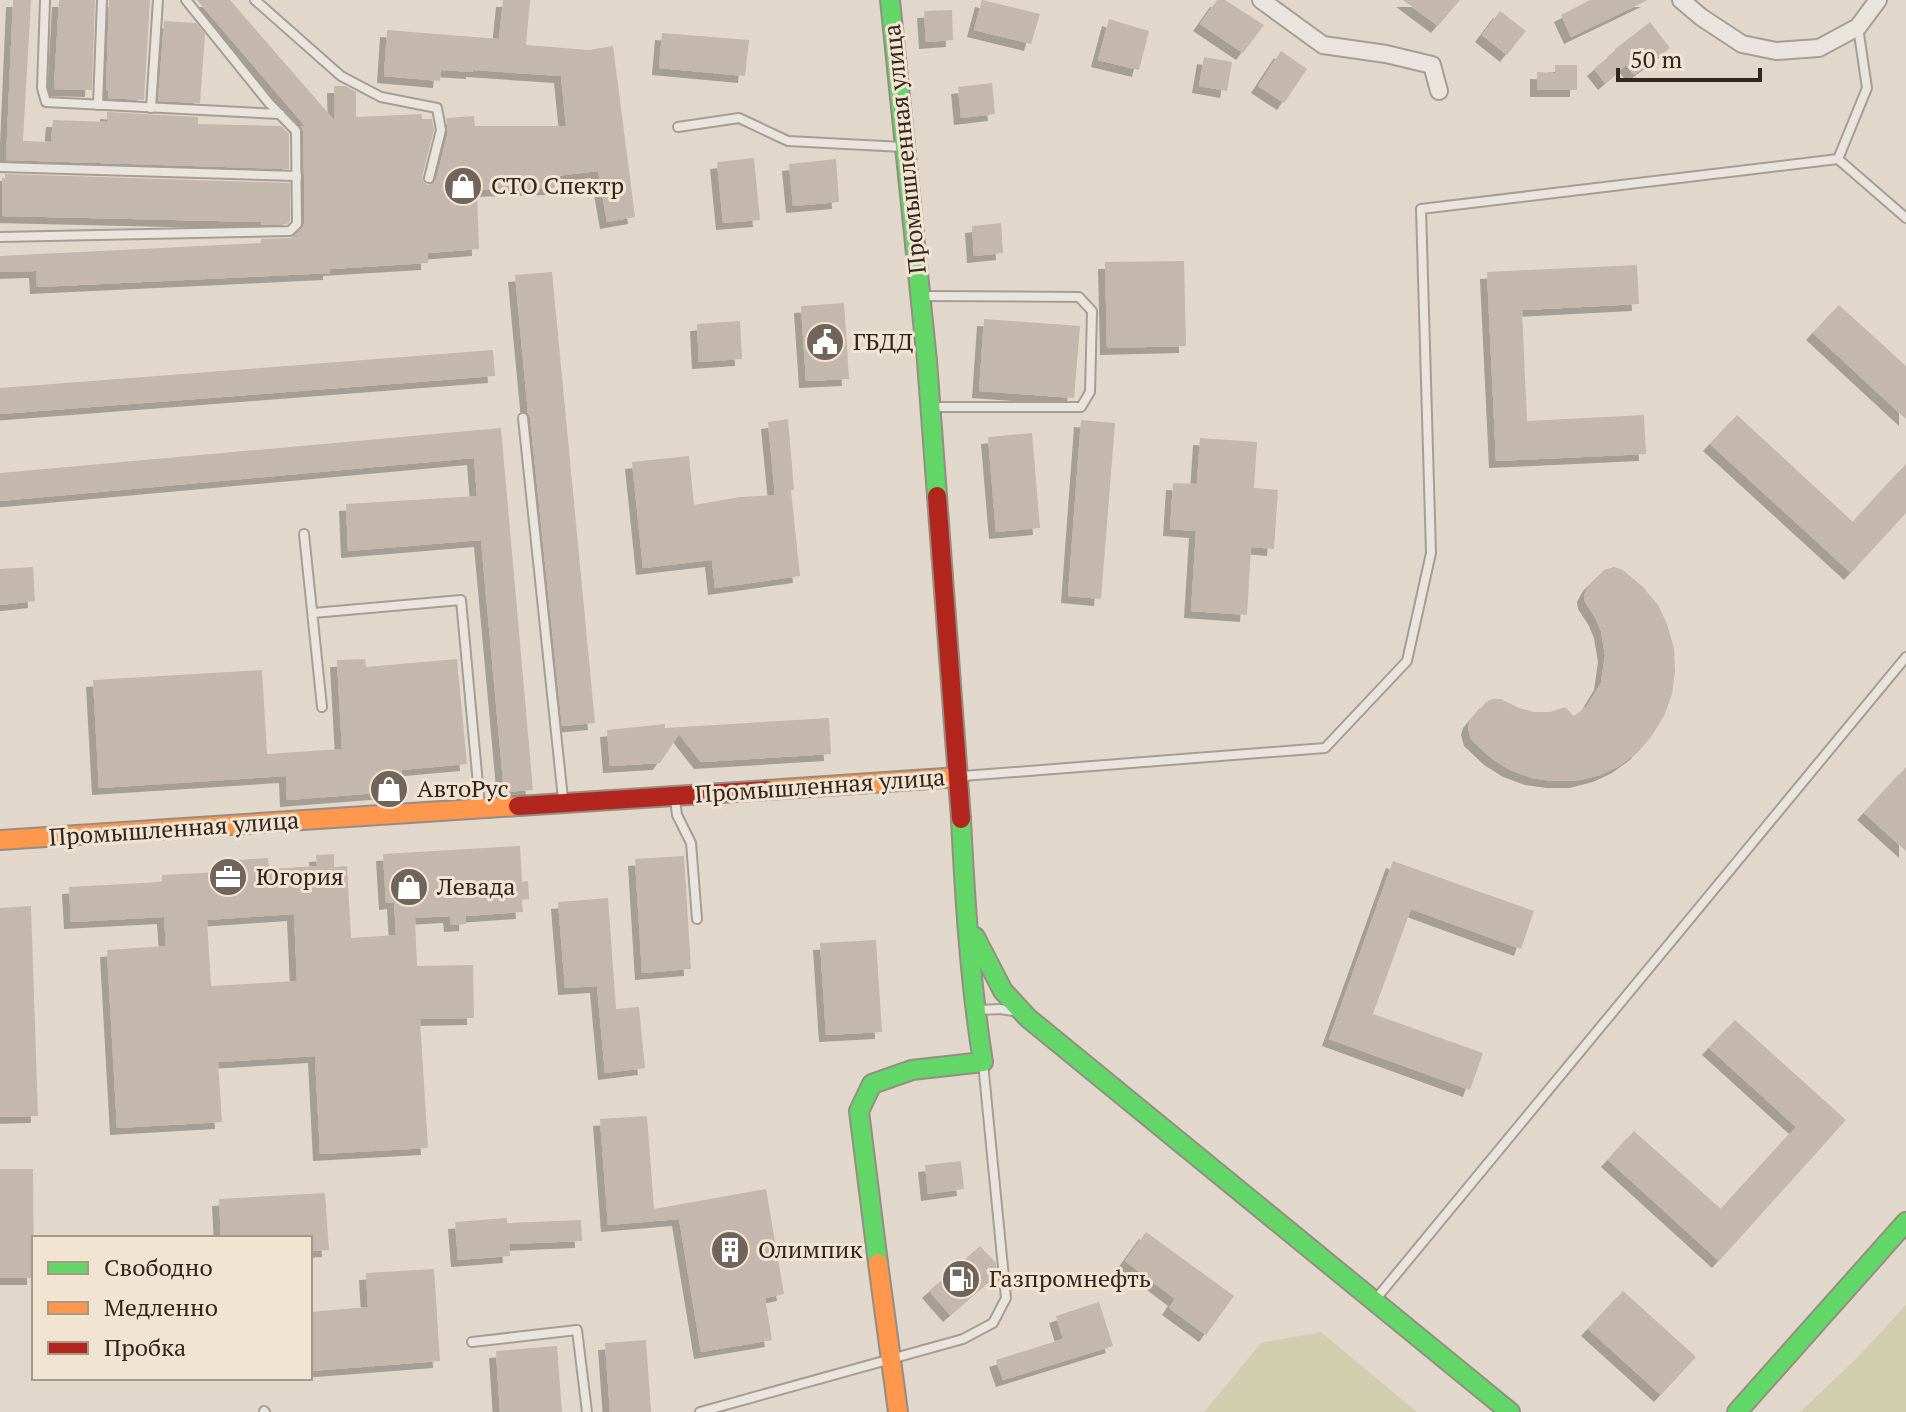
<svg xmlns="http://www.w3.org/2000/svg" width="1906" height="1412" font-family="'PT Serif',serif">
<defs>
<filter id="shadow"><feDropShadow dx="-7" dy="7" stdDeviation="0" flood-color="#0004"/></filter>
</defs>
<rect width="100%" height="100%" fill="#e1d8cb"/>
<!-- green -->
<g fill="#d1ceb0">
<path d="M1906 1305V1412H1800L1858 1357Z"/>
<path d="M1321 1332 1417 1412H1204L1261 1343Z"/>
</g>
<!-- building -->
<g fill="#c4b7ad" fill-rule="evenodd" filter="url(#shadow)">
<path d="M13 0H31L23 141 51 142 53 120 107 122V112L198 117V124L281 126 289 134V169L6 160Z"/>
<path d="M59 0H95L92 90 54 89Z"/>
<path d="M109 0H150L144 100 108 98 109 91H106Z"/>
<path d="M197 0H230L335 121 334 86H345L356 92V117L422 114V119H432L434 130 422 177 424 182 428 185 433 183 436 180 448 132 446 118 474 116 475 126H566L561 76 473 70V72L441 70 440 81 384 76 387 30 499 39 503 0H530L526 45 589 50 613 46 635 217 607 222 598 171 555 176V188L477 190 479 249 428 253V263L330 269V273L37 287 36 271 0 272V256L261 243V239L291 238 302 228 304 224V175L303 131 301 126 306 127Z"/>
<path d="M982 0 1040 14 1031 44 974 30Z"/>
<path d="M1217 0H1225L1264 25 1243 53 1200 24Z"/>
<path d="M1403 0H1460L1438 26Z"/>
<path d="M1590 0H1648L1571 37 1561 15Z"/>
<path d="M952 10 953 40 926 42 924 11Z"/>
<path d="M1500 11 1526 31 1507 55 1482 35Z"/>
<path d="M1109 19 1149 31 1139 70 1098 60Z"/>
<path d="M164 21 196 23 205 34 200 103 158 101Z"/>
<path d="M1650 22 1670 48 1634 75 1626 65 1605 83 1594 69 1615 51 1614 50Z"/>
<path d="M662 33 749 40 745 76 659 68Z"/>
<path d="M1281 51 1307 69 1284 103 1258 86Z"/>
<path d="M1204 57 1232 62 1227 91 1199 86Z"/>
<path d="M1555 65H1577V90H1537V72L1555 73Z"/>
<path d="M992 83 995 114 961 118 958 87Z"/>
<path d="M754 158 760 220 723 223 717 162Z"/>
<path d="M836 159 839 202 793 206 789 164Z"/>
<path d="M5 174 290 183V221L287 224 261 225V222L2 216V178H5Z"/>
<path d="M1001 223 1003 253 974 256 972 226Z"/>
<path d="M1184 261 1186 346 1107 348 1105 262Z"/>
<path d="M1637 265 1639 304 1522 310 1527 421 1644 415 1646 454 1496 461 1487 272Z"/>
<path d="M552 272 595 723 562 726 530 417 528 413 515 275Z"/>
<path d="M844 303 849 379 806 381 801 306Z"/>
<path d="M1839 305 1906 366V419L1813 333Z"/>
<path d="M984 319 1080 326 1074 398 979 391Z"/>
<path d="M740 321 742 359 699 362 697 324Z"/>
<path d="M493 350 495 376 0 414V388Z"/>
<path d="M1737 415 1853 522 1906 464V513L1851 573 1710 444Z"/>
<path d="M788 419 794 490H791L800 576 715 588 712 560 643 568 632 462 689 456 694 505 740 497 775 495 768 422Z"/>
<path d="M1081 420 1115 423 1101 599 1068 596Z"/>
<path d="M501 428 533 790 504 792 481 540 348 551 346 504 477 496 474 458 0 501V473Z"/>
<path d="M1032 433 1040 528 996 532 988 437Z"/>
<path d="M1200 438 1257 442 1254 488 1278 490 1274 549 1251 547 1247 615 1191 611 1196 531 1170 529 1173 483 1197 484Z"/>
<path d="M33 567 35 601 0 605V569Z"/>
<path d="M1614 567 1623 570 1643 587 1658 605 1667 624 1674 648 1675 671 1672 694 1664 716 1651 737 1637 753 1619 766 1600 775 1576 781H1553L1532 778 1510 770 1491 758 1471 739 1468 728 1470 721 1486 702 1493 699H1501L1519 708 1534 712H1550L1565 707 1574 716 1587 706 1601 683 1605 655 1601 631 1596 619 1585 602 1584 595 1590 584 1604 570Z"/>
<path d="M365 659 366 667 457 659 467 764 401 770 403 791 287 800 286 776 99 788 93 680 262 670 267 754 342 749 337 660Z"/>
<path d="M829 718 831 754 701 762 679 734 660 763 610 766 607 730 665 724V728Z"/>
<path d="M1906 767V851L1864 813Z"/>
<path d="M520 846 522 882 528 881 529 899 522 900 523 912 466 916V924L451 925 450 916 415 918 417 966 473 965 474 1018 420 1019 428 1148 320 1154 315 1056 218 1062 222 1122 117 1128 107 950 166 946 164 917 71 922 69 887 162 882V875L239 871 238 860 268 858 269 869 317 866 316 855 334 854V867L347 866 351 938 396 935 394 902 386 903 383 854ZM294 914 297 981 211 986 207 920Z"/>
<path d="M684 856 691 969 642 973 635 859Z"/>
<path d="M1393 861 1534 911 1521 949 1411 909 1373 1014 1483 1053 1470 1090 1329 1039Z"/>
<path d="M608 898 616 1009 639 1007 645 1068 605 1073 597 986 565 988 558 902Z"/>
<path d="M31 906 38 1116 0 1117V908Z"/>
<path d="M876 940 882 1032 826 1035 820 943Z"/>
<path d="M1735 1020 1846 1120 1719 1261 1608 1160 1634 1131 1721 1209 1796 1127 1709 1048Z"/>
<path d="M647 1116 654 1209 766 1189 784 1294 765 1298 772 1340 701 1352 679 1219 608 1225 600 1119Z"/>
<path d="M961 1161 964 1189 928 1194 925 1165Z"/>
<path d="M0 1169H33L34 1278H0Z"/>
<path d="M325 1193 329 1250 310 1251V1238H221L219 1199Z"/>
<path d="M507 1218V1223L581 1220 582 1241 509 1244 510 1256 458 1260 455 1222Z"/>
<path d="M1146 1232 1234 1296 1206 1335 1169 1308 1175 1299 1125 1261Z"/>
<path d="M980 1246 996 1263 997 1274 950 1315 929 1291Z"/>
<path d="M434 1269 440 1361 310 1371V1312L368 1307 366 1273Z"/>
<path d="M1623 1291 1696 1357 1661 1395 1588 1329Z"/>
<path d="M1099 1302 1113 1346 1003 1380 996 1360 1063 1339 1056 1316Z"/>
<path d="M646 1340 651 1412H610L605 1343Z"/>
<path d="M557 1346 562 1412H500L496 1351Z"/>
</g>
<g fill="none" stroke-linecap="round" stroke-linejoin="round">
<defs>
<g id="lane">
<path d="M45 0 42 88 46 102 280 114"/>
<path d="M255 0 341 76 381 97 437 108 441 130 429 178"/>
<path d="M98 105 102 0"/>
<path d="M151 108 158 0"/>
<path d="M678 127 739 118 788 141 903 147"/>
<path d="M1838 159 1867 88 1858 27"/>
<path d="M0 167 297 176"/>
<path d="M0 237 290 231 297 224 296 131 269 103 186 0"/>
<path d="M924 296 1079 297 1092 311 1090 392 1081 407H932"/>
<path d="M523 418 563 799"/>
<path d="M304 534 322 707"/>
<path d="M313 613 461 600 480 806"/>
<path d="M963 776 1325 748 1407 661 1431 553 1421 209 1838 159 1906 218"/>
<path d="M675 800 677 815 691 843 697 919"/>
<path d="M979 1010 1000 1009 1013 1011"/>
<path d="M1375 1300 1906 657"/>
<path d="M472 1342 577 1330 587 1412"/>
<path d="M264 1411 265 1412"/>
<path d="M700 1412 963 1339 993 1323 1006 1298 983 1063"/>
</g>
<g id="street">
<path d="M1261 0 1323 45 1386 54 1432 65 1439 91"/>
<path d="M1681 0 1701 17 1742 44 1776 51 1819 48 1858 27 1878 0"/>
</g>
<g id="fast">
<path d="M890 0 927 361 937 496"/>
<path d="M975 937 1003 991 1028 1018 1510 1412"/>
<path d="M878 1263 859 1111 872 1084 912 1070 983 1062C970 981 965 900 961 819"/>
<path d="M1737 1412 1906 1222"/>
</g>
<g id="slow">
<path d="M767 790 959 777"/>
<path d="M0 840 518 806"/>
<path d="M878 1263 898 1412"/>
</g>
<g id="jam">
<path d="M937 496 961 819"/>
<path d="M518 806 767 790"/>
</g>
</defs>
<!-- lane casing -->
<use href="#lane" stroke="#a69e95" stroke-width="12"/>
<!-- street casing -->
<use href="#street" stroke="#a69e95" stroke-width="20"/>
<!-- fast casing -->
<use href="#fast" stroke="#958d85" stroke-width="22"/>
<!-- slow casing -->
<use href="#slow" stroke="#958d85" stroke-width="22"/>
<!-- jam casing -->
<use href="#jam" stroke="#958d85" stroke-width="22"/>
<!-- lane -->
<use href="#lane" stroke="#e9e4dd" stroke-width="8"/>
<!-- street -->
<use href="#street" stroke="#e9e4dd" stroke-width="16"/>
<!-- fast -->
<use href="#fast" stroke="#63d668" stroke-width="18"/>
<!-- slow -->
<use href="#slow" stroke="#ff974d" stroke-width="18"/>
<!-- jam -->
<use href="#jam" stroke="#b3261e" stroke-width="18"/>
</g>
<!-- icons -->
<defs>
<symbol id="shop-disc" viewBox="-11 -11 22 22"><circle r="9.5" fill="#70645b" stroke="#f1e5d2"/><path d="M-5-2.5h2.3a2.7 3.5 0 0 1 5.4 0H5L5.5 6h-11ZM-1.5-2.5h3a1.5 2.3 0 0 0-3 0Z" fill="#fff"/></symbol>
<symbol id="civic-disc" viewBox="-11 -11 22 22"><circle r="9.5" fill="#70645b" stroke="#f1e5d2"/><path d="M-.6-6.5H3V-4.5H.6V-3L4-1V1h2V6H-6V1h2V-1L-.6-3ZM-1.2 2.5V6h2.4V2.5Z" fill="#fff"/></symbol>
<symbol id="office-disc" viewBox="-11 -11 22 22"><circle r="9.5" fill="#70645b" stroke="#f1e5d2"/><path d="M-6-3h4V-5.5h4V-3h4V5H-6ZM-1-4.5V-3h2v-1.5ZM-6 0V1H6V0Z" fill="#fff"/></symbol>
<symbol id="building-disc" viewBox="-11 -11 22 22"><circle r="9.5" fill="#70645b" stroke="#f1e5d2"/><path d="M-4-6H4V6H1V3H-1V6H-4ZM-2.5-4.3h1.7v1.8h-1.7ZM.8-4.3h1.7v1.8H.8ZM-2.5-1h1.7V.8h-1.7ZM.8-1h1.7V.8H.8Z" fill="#fff"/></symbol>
<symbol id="fuel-disc" viewBox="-11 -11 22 22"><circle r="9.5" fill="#70645b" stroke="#f1e5d2"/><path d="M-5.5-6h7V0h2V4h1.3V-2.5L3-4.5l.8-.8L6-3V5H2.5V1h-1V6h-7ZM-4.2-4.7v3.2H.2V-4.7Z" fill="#fff"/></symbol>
</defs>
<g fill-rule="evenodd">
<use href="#shop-disc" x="441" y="164" width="44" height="44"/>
<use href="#civic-disc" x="803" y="320" width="44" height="44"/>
<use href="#shop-disc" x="367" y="767" width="44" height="44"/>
<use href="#office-disc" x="206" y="855" width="44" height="44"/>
<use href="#shop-disc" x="387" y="865" width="44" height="44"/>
<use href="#building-disc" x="708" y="1228" width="44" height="44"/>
<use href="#fuel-disc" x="939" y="1257" width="44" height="44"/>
</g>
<g text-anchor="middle" stroke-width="6" stroke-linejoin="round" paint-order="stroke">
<!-- street labels -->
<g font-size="24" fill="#33261f" stroke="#f1e5d2">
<text transform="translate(905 149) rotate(-96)" y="8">Промышленная улица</text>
<text transform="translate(820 786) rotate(-4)" y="8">Промышленная улица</text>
<text transform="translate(174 829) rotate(-4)" y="8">Промышленная улица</text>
</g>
<!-- poi labels -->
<g font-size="24" fill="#33261f" stroke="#f1e5d2" text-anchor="start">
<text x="491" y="194">СТО Спектр</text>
<text x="853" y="350">ГБДД</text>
<text x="417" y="797">АвтоРус</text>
<text x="256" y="885">Югория</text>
<text x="437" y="895">Левада</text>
<text x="758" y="1258">Олимпик</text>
<text x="989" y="1287">Газпромнефть</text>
</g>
</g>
<!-- legend -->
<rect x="32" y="1236" width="280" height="144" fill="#f1e5d2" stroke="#a5998a" stroke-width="2"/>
<rect x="48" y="1262" width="40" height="12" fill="#63d668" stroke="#a5998a" stroke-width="2"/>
<text x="104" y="1276" font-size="24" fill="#33261f">Свободно</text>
<rect x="48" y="1302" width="40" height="12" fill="#ff974d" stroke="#a5998a" stroke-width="2"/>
<text x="104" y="1316" font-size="24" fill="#33261f">Медленно</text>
<rect x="48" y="1342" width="40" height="12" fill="#b3261e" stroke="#a5998a" stroke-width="2"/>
<text x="104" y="1356" font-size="24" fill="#33261f">Пробка</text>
<!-- scale -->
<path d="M1618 68v12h142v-12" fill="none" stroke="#33261f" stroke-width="4"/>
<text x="1630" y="68" font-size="24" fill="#33261f" stroke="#f1e5d2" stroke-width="6" paint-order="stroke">50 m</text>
</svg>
